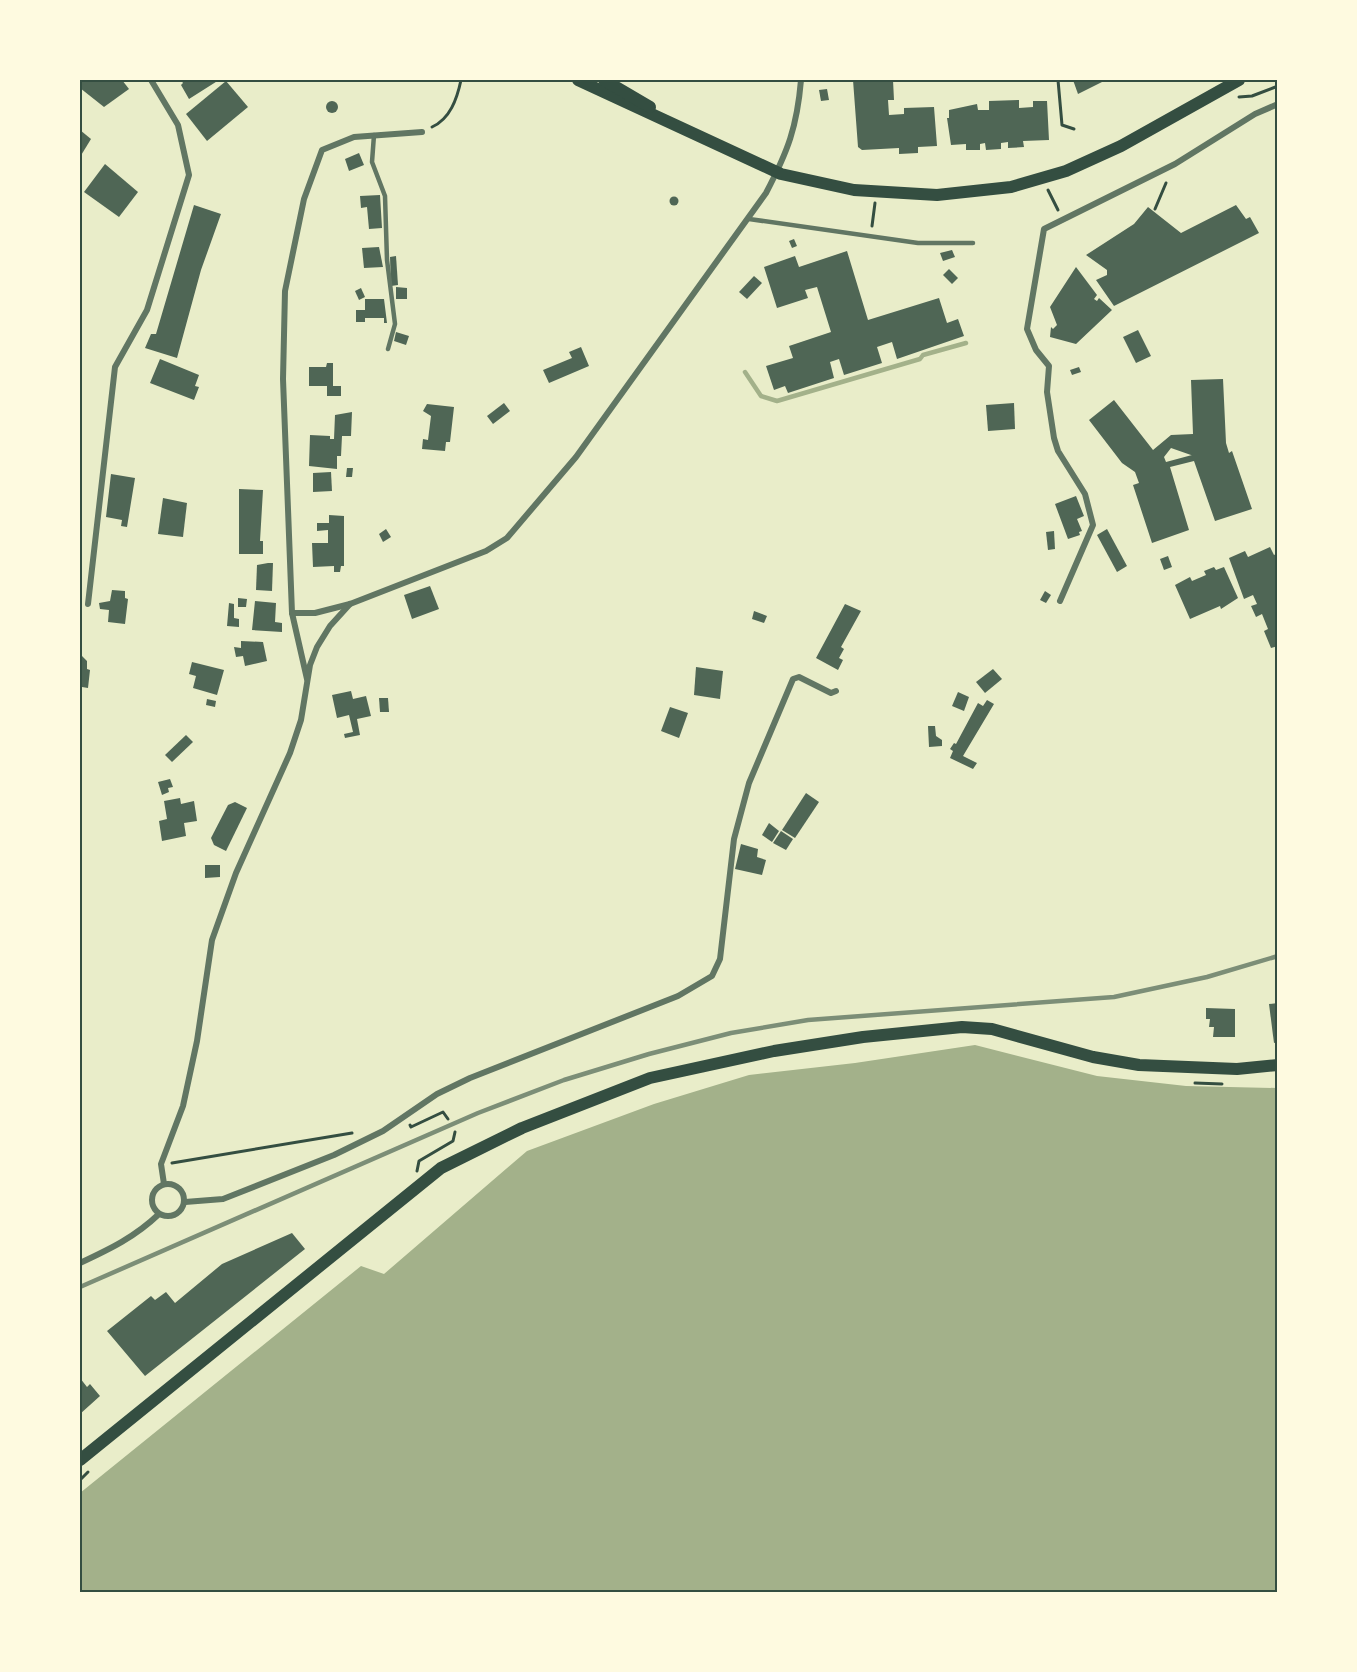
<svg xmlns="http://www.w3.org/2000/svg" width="1357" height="1672" font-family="'DM Sans',sans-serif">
<rect width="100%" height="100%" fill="#e9edc9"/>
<!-- water -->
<path fill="#a3b18a" d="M975 1045 1097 1076 1186 1086 1277 1088V1592H80V1493L361 1266 384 1274 527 1151 654 1104 749 1075 855 1063Z"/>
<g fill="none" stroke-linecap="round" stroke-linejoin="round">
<!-- stream -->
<path stroke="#a3b18a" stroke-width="4.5" d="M745 372 761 396 777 401 920 359 923 355 966 343"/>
</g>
<!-- building -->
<g fill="#4f6655" fill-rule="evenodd">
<path d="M80 80H122L129 89 104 107 80 88Z"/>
<path d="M181 80H219L189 99 181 85 183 83Z"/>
<path d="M853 80H893L894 100H888L889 115 904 114V108L934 107 937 146 918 147V153L899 154V148L862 150 858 147Z"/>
<path d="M1073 80H1106L1078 94Z"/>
<path d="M226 81 248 107 207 141 186 114Z"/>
<path d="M827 89 829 100 821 101 819 90Z"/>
<path d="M1019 100V108L1033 107V101H1047L1049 140 1023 141 1024 147 1008 148V142L1001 143V149L986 150 985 143 980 144V150H966V144L951 145 947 118H949V110L977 104 978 110H989V101Z"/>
<circle cx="332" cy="107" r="6"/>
<path d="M80 130 91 139 80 157Z"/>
<path d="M359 153 364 165 349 171 345 159Z"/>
<path d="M105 164 138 192 119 217 84 192Z"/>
<path d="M380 195 382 228 369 229 367 207 361 208 360 196Z"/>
<circle cx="674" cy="201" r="4.5"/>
<path d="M194 205 221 214 201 270 177 358 145 348 151 334H156Z"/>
<path d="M1236 205 1246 219 1250 217 1259 233 1114 306 1096 280 1107 275V270L1086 255 1134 224 1148 207 1181 233Z"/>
<path d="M794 239 797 246 792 248 789 241Z"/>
<path d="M379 247 383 267 364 268 362 248Z"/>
<path d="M952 250 955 257 943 261 940 253Z"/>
<path d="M847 251 868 320 939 298 947 323 958 319 964 336 897 359 892 342 877 347 882 363 844 375 839 359 830 362 834 378 788 393 785 386 774 390 766 366 793 358 789 346 831 332 817 287 805 290 808 298 777 308 764 267 795 256 799 267Z"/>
<path d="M396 256 398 285 391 286 390 257Z"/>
<path d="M1076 267 1097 295 1094 299 1097 301 1099 298 1112 310 1076 344 1050 337 1051 327 1053 329 1057 325 1050 307Z"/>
<path d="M949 269 958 278 952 284 943 275Z"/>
<path d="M754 276 762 283 747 299 739 292Z"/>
<path d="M396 287 407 288V299H396Z"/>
<path d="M361 288 365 297 359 300 355 291Z"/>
<path d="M365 299H384L387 323H384V318H365V322H356V310H365Z"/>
<path d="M1138 330 1151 356 1136 363 1123 337Z"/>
<path d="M396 332 409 336 406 345 394 341Z"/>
<path d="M581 347 589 366 549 383 543 370 572 358 569 352Z"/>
<path d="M160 359 199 375 195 386 199 387 194 400 150 383Z"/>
<path d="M327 363H333V386H341V396H327V386H309V367H326Z"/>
<path d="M1079 367 1081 372 1072 375 1070 370Z"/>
<path d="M1223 379 1226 443 1229 453 1232 451 1252 509 1215 521 1194 461 1170 467 1189 530 1152 543 1133 485 1139 483 1135 472 1122 463 1089 420 1114 400 1153 450 1171 435 1193 434 1191 380ZM1171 448 1191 455H1192L1166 462 1164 457Z"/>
<path d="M504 403 510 411 493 424 487 416Z"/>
<path d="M1014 403 1015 429 988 431 986 405Z"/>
<path d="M427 404 454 407 450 442H446L445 451 422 449 423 439 428 440 431 416 423 411Z"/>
<path d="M352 412 351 436H342L341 456H337V469L309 466 310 435 330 436V439H334L335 415Z"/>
<path d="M347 468H353L352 477H346Z"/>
<path d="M331 472 332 491 313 492V473Z"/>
<path d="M111 474 135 478 127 527 121 526 122 520 106 517Z"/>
<path d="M239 489 263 490 260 541H263V554H239Z"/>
<path d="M1076 496 1084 516 1077 519 1082 531 1079 532 1080 535 1068 539 1055 504Z"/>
<path d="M163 498 187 503 183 537 158 534Z"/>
<path d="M329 515 344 516V566H341L340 572H334V566L313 567 312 543H328V530L317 531V523H329Z"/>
<path d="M386 529 391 537 383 542 379 534Z"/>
<path d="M1107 529 1127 566 1117 572 1097 535Z"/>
<path d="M1054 531 1055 549 1048 550 1046 532Z"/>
<path d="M1270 547 1274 555 1278 553V646L1271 648 1264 631 1268 629 1262 614 1256 617 1251 606 1257 604 1253 595 1244 599 1229 558 1245 551 1248 557Z"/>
<path d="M1168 556 1172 567 1164 570 1160 559Z"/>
<path d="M268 563H273L272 591 256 590 257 565Z"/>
<path d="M1214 567 1216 570 1224 567 1238 598 1221 609 1220 606 1190 619 1175 585 1190 577 1192 581 1206 575 1204 571Z"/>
<path d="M430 586 439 609 412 619 404 595Z"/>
<path d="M112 590 125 591V598L128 599 125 624 108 622 109 610 100 609 99 603 110 601Z"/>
<path d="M1045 591 1051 595 1046 603 1040 600Z"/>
<path d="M238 598 247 599 246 607H238Z"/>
<path d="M255 601 276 603 275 622 282 623V632L252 630Z"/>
<path d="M229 603 234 604V618L239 619V627L227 626Z"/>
<path d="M845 604 861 611 841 647 844 649 839 658 843 660 838 670 816 658Z"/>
<path d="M754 611 767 616 764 623 752 619Z"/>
<path d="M241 641 263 642 267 661 245 666 243 656 236 657 234 647 241 648Z"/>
<path d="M82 656 87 661V669L90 670 88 688 82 687 81 692 80 658Z"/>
<path d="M192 662 224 670 217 695 193 688 196 676 189 674Z"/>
<path d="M696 667 723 671 720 699 694 695Z"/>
<path d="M993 669 1002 679 985 693 976 682Z"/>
<path d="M351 691 353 699 366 696 371 716 357 719 360 735 345 738 344 734 353 732 349 715 337 718 332 695Z"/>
<path d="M958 692 969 697 964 711 952 706Z"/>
<path d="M379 698H388L389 712H380Z"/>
<path d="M207 699 216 701 215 707 206 705Z"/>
<path d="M987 700 994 704 963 756 977 763 973 769 950 758 953 751 950 749 954 743 956 744 978 703 983 706Z"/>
<path d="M670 707 688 713 679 738 661 731Z"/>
<path d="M928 726H935L936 736 942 740V746L929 747Z"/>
<path d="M186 735 193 742 172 762 165 755Z"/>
<path d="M170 779 173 787 168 788 169 792 162 795 158 782Z"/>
<path d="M806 793 819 802 795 838 782 830Z"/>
<path d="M180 798 181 804 194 801 197 821 184 823 186 836 162 841 159 821 167 819 164 801Z"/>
<path d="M235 802 247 808 226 851 214 845 211 838 228 805Z"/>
<path d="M769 823 779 831 772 842 762 835Z"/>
<path d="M781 831 793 839 786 850 773 843Z"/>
<path d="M741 844 758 849 757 857 766 860 762 875 735 869Z"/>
<path d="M205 865H220V877L205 878Z"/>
<path d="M1278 1003V1042L1274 1043 1269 1004Z"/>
<path d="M1206 1008 1235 1009V1037H1213L1214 1027H1209L1210 1019H1206Z"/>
<path d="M292 1233 305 1249 145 1376 107 1331 151 1296 155 1300 166 1292 175 1303 222 1264Z"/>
<path d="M80 1378 87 1387 90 1384 100 1396 80 1414Z"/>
</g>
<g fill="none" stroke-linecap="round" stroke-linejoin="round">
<!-- path -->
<g stroke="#344e41" stroke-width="3">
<path d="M1058 80 1062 125 1074 129"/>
<path d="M1239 97 1252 96 1278 86"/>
<path d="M432 127C450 119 457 99 461 80"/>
<path d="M1048 190 1058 210"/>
<path d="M1155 209 1166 183"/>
<path d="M872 226 875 203"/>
<path d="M1195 1083 1222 1084"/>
<path d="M410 1125 411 1127 443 1112 448 1119"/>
<path d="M172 1163 352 1133"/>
<path d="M417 1171 419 1161 453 1141 455 1132"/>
<path d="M80 1480 88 1472"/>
</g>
<!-- service -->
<g stroke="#617663" stroke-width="4.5">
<path d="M374 135 372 162 385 196 387 260 395 324 388 349"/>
<path d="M749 219 918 243H973"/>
</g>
<!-- minor -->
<g stroke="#617663" stroke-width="6">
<path d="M1060 601 1093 525 1085 494 1058 451 1054 438 1047 392 1049 366 1036 350 1027 329 1044 229 1175 164 1255 114 1278 104"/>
<path d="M88 604 115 367 147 310 189 175 178 125 151 80"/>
<path d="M292 613H315L350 604 486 551 507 538 576 457 766 193C788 151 797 127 801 80"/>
<path d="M307 679 292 613 283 379 285 291 304 199 322 150 354 137 422 132"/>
<circle cx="168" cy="1200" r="16"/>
<path d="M164 1184 161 1164 183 1106 197 1041 212 940 236 873 290 753 301 720 310 665 317 647 330 626 350 604"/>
<path d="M185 1202 223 1199 334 1155 383 1131 437 1094 470 1078 678 996 712 976 720 959 734 839 749 783 793 679 799 677 831 693 836 691"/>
<path d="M80 1263C110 1249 135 1237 159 1214"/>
</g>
<!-- secondary -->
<g stroke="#344e41" stroke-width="12">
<path d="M578 80 781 174 854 190 937 195 1011 187 1066 171 1121 146 1239 80"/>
<path d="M604 80 650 107"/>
<path d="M80 1460 441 1168 522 1128 650 1078 774 1051 863 1037 962 1027 992 1029 1093 1057 1139 1065 1237 1069 1278 1065"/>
</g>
<!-- rail -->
<path stroke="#7c8e77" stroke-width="4.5" d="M80 1287 478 1113 564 1080 649 1054 731 1033 808 1020 1114 997 1207 977 1278 956"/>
</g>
<!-- border -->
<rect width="1357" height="1672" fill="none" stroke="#fefae0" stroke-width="162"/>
<rect x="81" y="81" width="1195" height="1510" fill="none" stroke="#344e41" stroke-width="2"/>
</svg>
